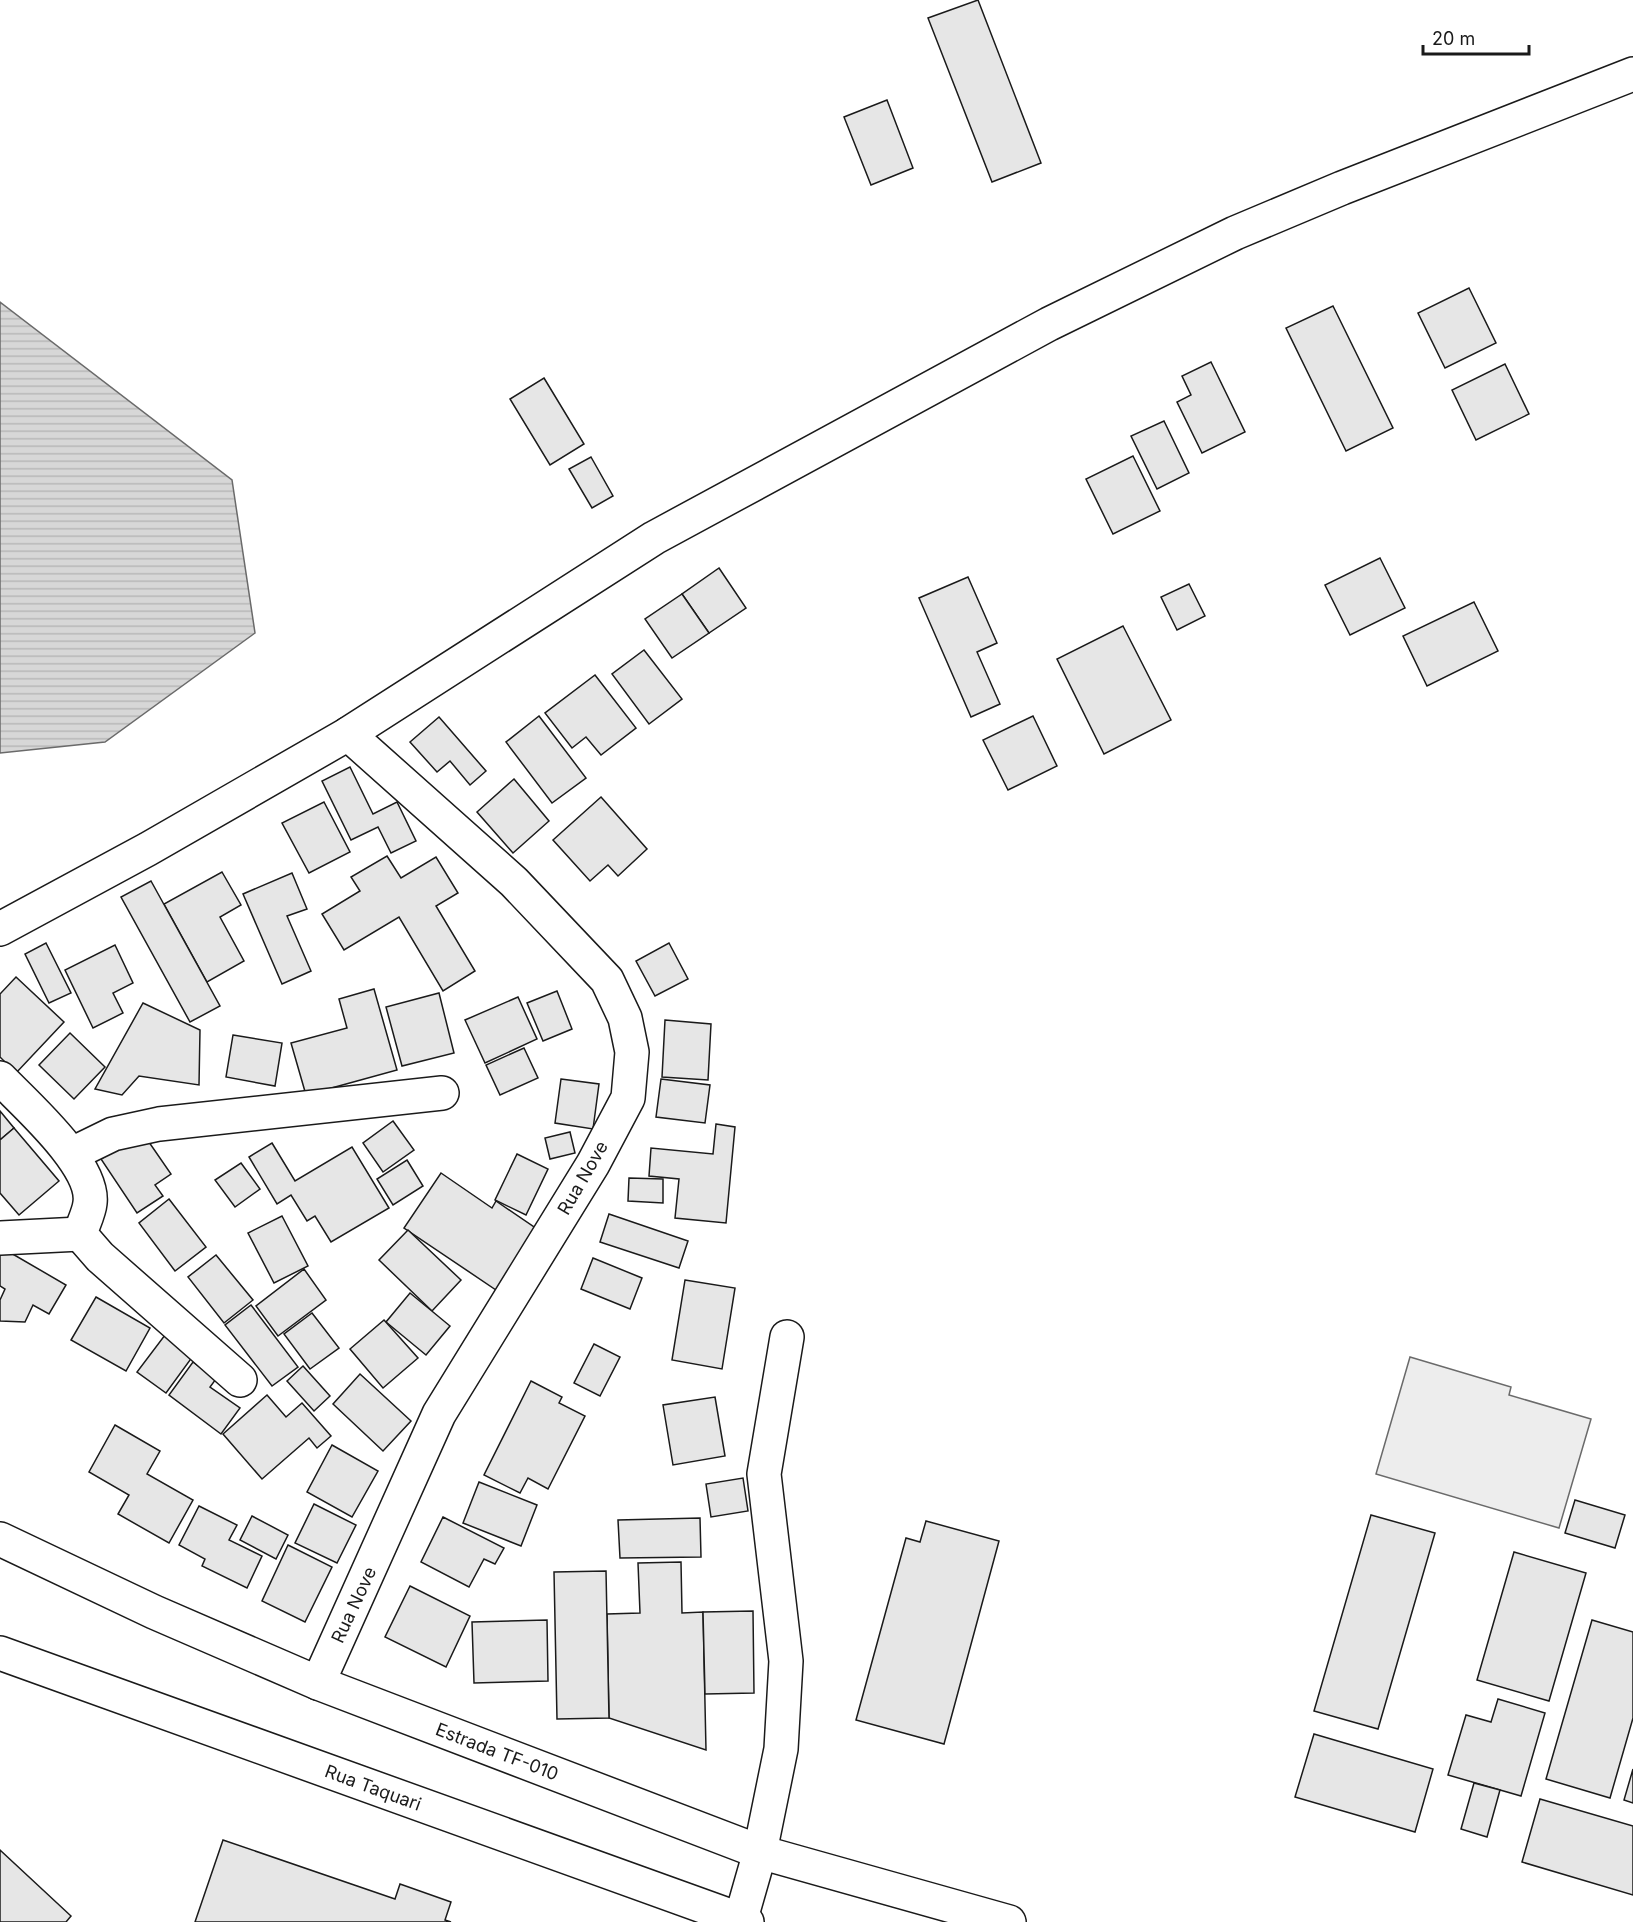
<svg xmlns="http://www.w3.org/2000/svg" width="1633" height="1922" font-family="Inter,sans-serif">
<defs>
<pattern id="water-rules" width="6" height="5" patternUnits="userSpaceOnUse" patternTransform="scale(1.5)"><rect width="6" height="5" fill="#d7d7d7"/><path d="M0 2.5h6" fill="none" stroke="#b8b8b8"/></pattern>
</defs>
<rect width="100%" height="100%" fill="#fff"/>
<!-- built -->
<path fill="#ededed" stroke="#6a6a6a" stroke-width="1.5" d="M1410 1357 1511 1387 1509 1395 1591 1419 1559 1528 1376 1474Z"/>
<!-- water -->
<path fill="url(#water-rules)" stroke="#6a6a6a" stroke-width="1.5" d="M0 302 232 480 255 633 105 742 0 753Z"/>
<!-- building -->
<g fill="#e6e6e6" stroke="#1a1a1a" stroke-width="1.5">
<path d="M978 0 1041 163 992 182 928 18Z"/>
<path d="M887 100 913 168 871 185 844 117Z"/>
<path d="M1469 288 1496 343 1445 368 1418 313Z"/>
<path d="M1333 306 1393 428 1346 451 1286 328Z"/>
<path d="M1211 362 1245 432 1202 453 1177 402 1191 395 1182 376Z"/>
<path d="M1505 364 1529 414 1476 440 1452 390Z"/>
<path d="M544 378 584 444 550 465 510 399Z"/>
<path d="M1164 421 1189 473 1157 489 1131 436Z"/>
<path d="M1133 456 1160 511 1113 534 1086 479Z"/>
<path d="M591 457 613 496 592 508 569 469Z"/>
<path d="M1380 558 1405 608 1350 635 1325 585Z"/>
<path d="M719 568 746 608 709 633 682 594Z"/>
<path d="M968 577 997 643 977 652 1000 704 971 717 919 598Z"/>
<path d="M1189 584 1205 616 1177 630 1161 597Z"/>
<path d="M682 594 709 633 672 658 645 619Z"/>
<path d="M1474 602 1498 651 1427 686 1403 636Z"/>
<path d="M1123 626 1171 720 1104 754 1057 659Z"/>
<path d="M644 650 682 699 649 724 612 674Z"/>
<path d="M595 675 636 728 601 755 586 737 572 748 545 713Z"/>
<path d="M539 716 586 778 552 803 506 742Z"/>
<path d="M1033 716 1057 766 1008 790 983 740Z"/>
<path d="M439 717 486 771 470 785 450 761 437 772 410 742Z"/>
<path d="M350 767 373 814 397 802 416 841 391 853 378 827 351 840 322 781Z"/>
<path d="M514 779 549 821 513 853 477 812Z"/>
<path d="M601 797 647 849 618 876 608 865 590 881 553 840Z"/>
<path d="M324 802 350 852 309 873 282 823Z"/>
<path d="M387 856 401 878 436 857 458 893 436 906 475 971 443 991 399 917 344 950 322 914 360 891 351 877Z"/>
<path d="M222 872 241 905 220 917 244 961 207 982 164 904Z"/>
<path d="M292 873 307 909 287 916 311 971 282 984 243 894Z"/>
<path d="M151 881 220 1006 190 1022 121 897Z"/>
<path d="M46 943 71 993 49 1003 25 954Z"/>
<path d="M669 943 688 979 655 996 636 961Z"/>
<path d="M115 945 133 983 113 993 123 1013 93 1028 65 970Z"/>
<path d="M16 977 64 1022 16 1073 0 1057V994Z"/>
<path d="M374 989 397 1070 306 1095 291 1043 347 1028 339 999Z"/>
<path d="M557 991 572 1029 543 1041 527 1003Z"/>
<path d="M439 993 454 1053 402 1066 386 1007Z"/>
<path d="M518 997 537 1039 485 1063 465 1020Z"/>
<path d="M143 1003 200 1030 199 1085 139 1076 122 1095 95 1089Z"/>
<path d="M665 1020 711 1024 708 1080 662 1077Z"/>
<path d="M70 1033 105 1067 74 1099 39 1065Z"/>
<path d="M233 1035 282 1043 275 1086 226 1077Z"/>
<path d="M524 1048 538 1078 500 1095 486 1065Z"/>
<path d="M561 1079 599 1084 593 1129 555 1123Z"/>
<path d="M661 1079 710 1085 705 1123 656 1117Z"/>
<path d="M0 1111 14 1128 0 1140Z"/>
<path d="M393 1121 414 1150 383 1172 363 1143Z"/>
<path d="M716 1124 735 1127 726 1223 675 1218 679 1179 649 1176 651 1148 713 1154Z"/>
<path d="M14 1128 59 1181 19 1215 0 1193V1140Z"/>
<path d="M142 1132 171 1174 155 1185 163 1196 137 1213 101 1159Z"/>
<path d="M570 1132 575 1153 550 1159 545 1138Z"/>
<path d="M272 1143 295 1181 352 1147 389 1208 331 1242 315 1216 307 1221 291 1195 277 1204 249 1157Z"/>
<path d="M517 1154 548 1169 526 1215 495 1200Z"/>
<path d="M407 1160 423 1186 393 1205 377 1179Z"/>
<path d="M241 1163 260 1189 235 1207 215 1180Z"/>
<path d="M441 1173 492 1208 496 1201 537 1229 496 1290 404 1228Z"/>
<path d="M629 1178 663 1179V1203L628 1201Z"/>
<path d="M169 1199 206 1247 175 1271 139 1223Z"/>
<path d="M609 1214 688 1241 679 1268 600 1242Z"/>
<path d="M282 1216 308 1266 274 1283 248 1233Z"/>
<path d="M408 1230 461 1280 432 1311 379 1260Z"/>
<path d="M4 1249 66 1285 49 1314 33 1305 25 1322 0 1321V1300L5 1289 0 1286V1256Z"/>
<path d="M216 1255 253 1300 224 1323 188 1277Z"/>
<path d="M593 1258 642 1278 630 1309 581 1289Z"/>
<path d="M304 1269 326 1300 278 1336 256 1306Z"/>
<path d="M685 1280 735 1288 722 1369 672 1360Z"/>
<path d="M410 1293 450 1326 426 1355 386 1322Z"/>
<path d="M96 1297 150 1328 126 1371 71 1340Z"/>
<path d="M251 1305 298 1367 272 1386 225 1325Z"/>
<path d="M312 1313 339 1348 310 1369 284 1334Z"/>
<path d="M384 1320 418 1358 383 1388 350 1349Z"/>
<path d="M165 1335 193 1356 166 1393 137 1372Z"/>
<path d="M594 1344 620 1357 600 1396 574 1383Z"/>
<path d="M193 1362 216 1379 210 1387 240 1408 221 1434 169 1395Z"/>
<path d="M303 1366 330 1396 314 1411 287 1381Z"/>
<path d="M360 1374 411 1421 383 1451 333 1404Z"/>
<path d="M531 1381 562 1397 559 1403 585 1416 548 1489 528 1478 520 1493 484 1475Z"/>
<path d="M267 1395 286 1417 302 1403 331 1436 317 1448 309 1438 262 1479 223 1434Z"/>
<path d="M715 1397 725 1456 673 1465 663 1405Z"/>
<path d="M115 1425 160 1451 147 1474 193 1500 169 1543 118 1514 129 1495 89 1472Z"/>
<path d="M332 1445 378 1471 352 1517 307 1492Z"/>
<path d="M743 1478 748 1511 711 1517 706 1484Z"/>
<path d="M479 1482 537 1505 521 1546 463 1523Z"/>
<path d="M1575 1500 1625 1515 1615 1548 1565 1533Z"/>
<path d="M314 1504 356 1525 337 1563 295 1543Z"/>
<path d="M199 1506 237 1525 229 1540 262 1556 247 1588 202 1566 205 1559 179 1545Z"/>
<path d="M1371 1515 1435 1533 1378 1729 1314 1711Z"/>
<path d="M252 1516 288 1535 276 1559 240 1540Z"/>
<path d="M443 1517 504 1548 495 1564 484 1559 469 1587 421 1562Z"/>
<path d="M700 1518 701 1557 620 1558 618 1520Z"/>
<path d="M926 1521 999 1541 944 1744 856 1720 906 1538 920 1542Z"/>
<path d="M288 1545 332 1567 305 1622 262 1601Z"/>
<path d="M1514 1552 1586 1573 1549 1701 1477 1680Z"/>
<path d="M681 1562 682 1613 703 1612 706 1750 609 1718 607 1614 640 1613 638 1563Z"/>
<path d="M606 1571 609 1718 557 1719 554 1572Z"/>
<path d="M410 1586 470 1616 446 1667 385 1637Z"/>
<path d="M753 1611 754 1693 705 1694 703 1612Z"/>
<path d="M547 1620 548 1681 474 1683 472 1622Z"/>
<path d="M1592 1620 1633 1632V1718L1610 1798 1546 1779Z"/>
<path d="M1498 1699 1545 1713 1521 1796 1448 1775 1466 1715 1491 1722Z"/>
<path d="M1314 1734 1433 1769 1415 1832 1295 1797Z"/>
<path d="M1633 1769V1803L1624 1800Z"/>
<path d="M1474 1783 1500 1790 1487 1837 1461 1829Z"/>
<path d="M1540 1799 1633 1826V1895L1522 1862Z"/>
<path d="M223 1840 395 1899 400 1884 451 1902 445 1920 451 1922H195Z"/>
<path d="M0 1850 71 1916 66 1922H0Z"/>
</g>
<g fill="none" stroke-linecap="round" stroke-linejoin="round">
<defs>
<g id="minor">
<path d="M0 1078C25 1104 95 1165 90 1203 89 1213 83 1224 80 1234L100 1257 240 1380"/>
<path d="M72 1154 113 1134 159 1124 442 1093"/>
<path d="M0 1238 80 1234"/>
<path d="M0 1653 747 1922"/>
<path d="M318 1683 439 1414 593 1164 628 1098 632 1052 625 1018 607 980 514 882 348 734"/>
<path d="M740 1922 760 1852 781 1749 786 1661 764 1474 787 1337"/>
</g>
<g id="major">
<path d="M0 929 148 849 348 734 654 538 1049 324 1235 233 1342 188 1633 74"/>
<path d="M0 1539 154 1612 318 1683 760 1852 1009 1922"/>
</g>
</defs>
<!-- minor casing -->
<use href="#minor" stroke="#1a1a1a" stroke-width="36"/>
<!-- major casing -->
<use href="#major" stroke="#1a1a1a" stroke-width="36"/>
<!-- minor -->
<use href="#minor" stroke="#fff" stroke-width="33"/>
<!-- major -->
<use href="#major" stroke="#fff" stroke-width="33"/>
</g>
<g text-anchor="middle" stroke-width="4.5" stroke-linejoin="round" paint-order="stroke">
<!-- street labels -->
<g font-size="18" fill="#1a1a1a" stroke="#fff">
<text transform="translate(583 1178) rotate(-60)" y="6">Rua Nove</text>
<text transform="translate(354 1605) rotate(-65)" y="6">Rua Nove</text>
<text transform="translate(497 1752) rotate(21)" y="6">Estrada TF-010</text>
<text transform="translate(373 1788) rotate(20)" y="6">Rua Taquari</text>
</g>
</g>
<!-- scale -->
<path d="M1423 45v9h106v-9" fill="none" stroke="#1a1a1a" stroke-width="3"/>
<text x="1432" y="45" font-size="18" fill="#1a1a1a" stroke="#ffffff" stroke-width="4.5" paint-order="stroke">20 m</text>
</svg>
